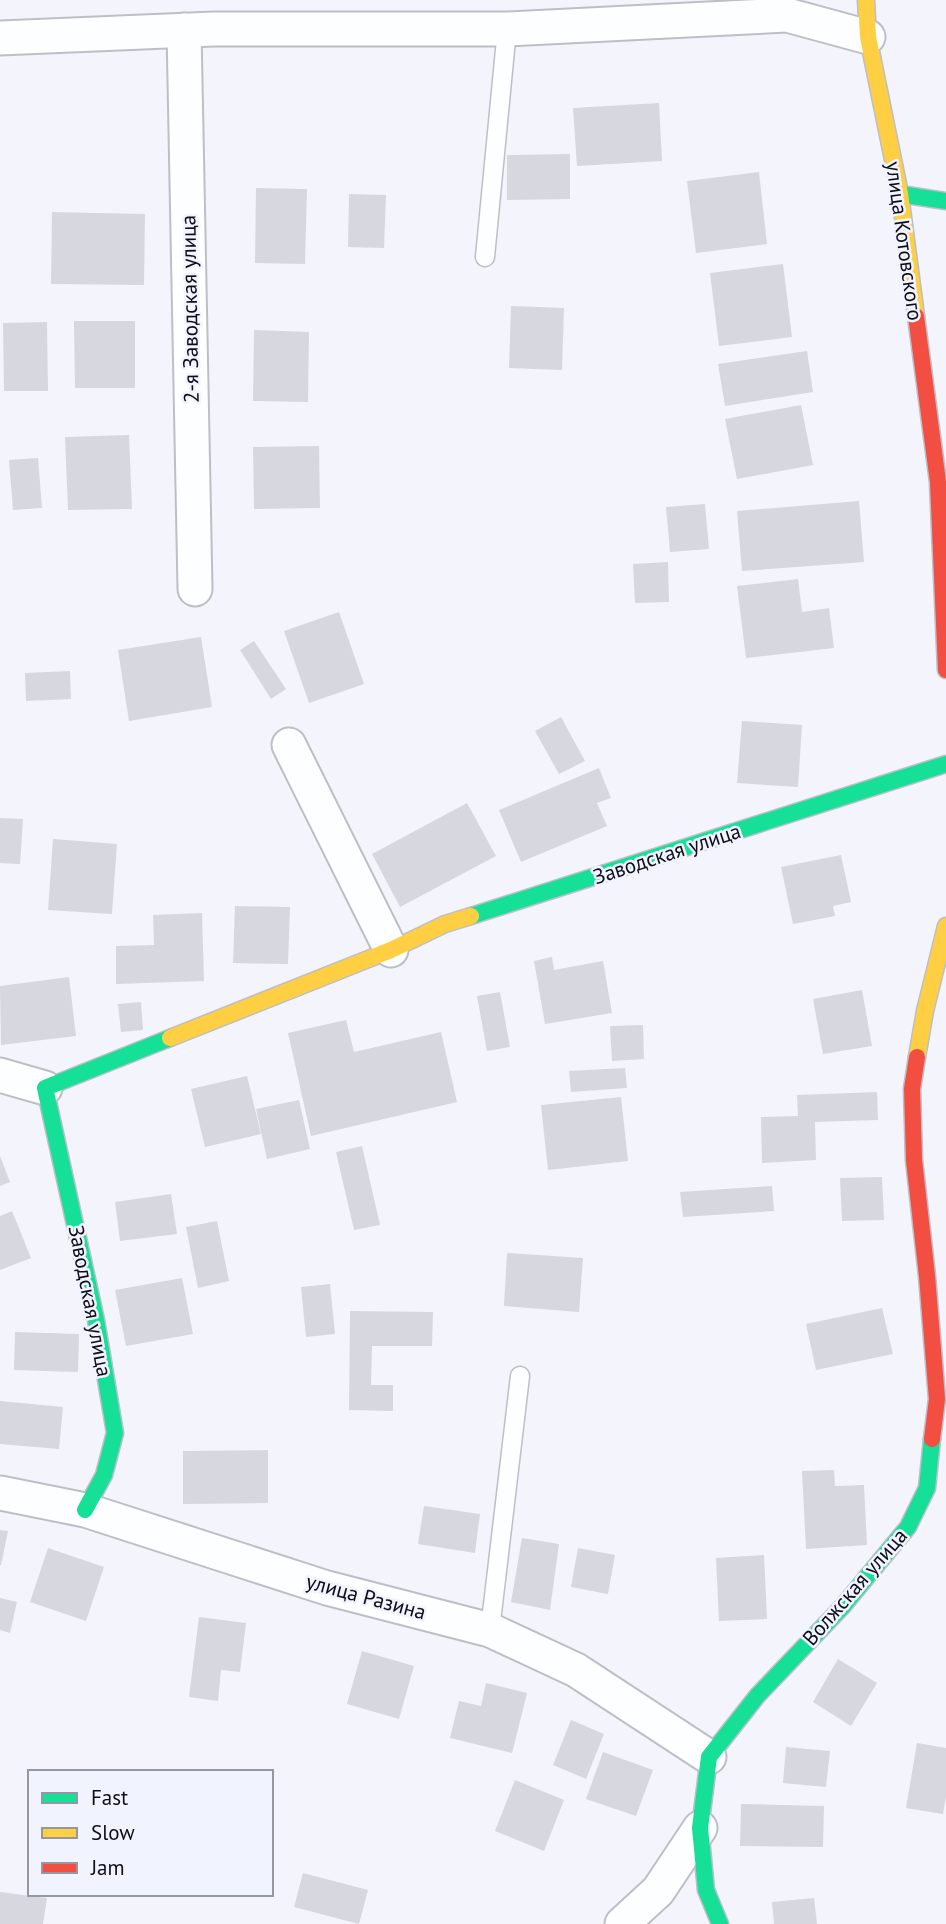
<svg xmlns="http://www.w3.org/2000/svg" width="946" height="1924" font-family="'PT Sans',sans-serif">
<rect width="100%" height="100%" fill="#f4f5fc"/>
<!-- building -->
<g fill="#d6d7df">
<path d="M659 103 662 161 577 166 573 108Z"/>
<path d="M570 154V199L507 200V155Z"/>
<path d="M759 172 767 244 696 253 687 181Z"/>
<path d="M256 188 307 189 305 264 255 263Z"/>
<path d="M349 194 386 195 384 248 348 247Z"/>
<path d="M52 212 145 214 144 285 51 284Z"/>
<path d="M783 264 792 337 719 346 710 273Z"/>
<path d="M511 306 564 308 562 370 509 368Z"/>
<path d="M74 321H135V388H75Z"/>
<path d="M47 322 48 391H4L3 323Z"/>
<path d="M254 330 309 332 308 402 253 401Z"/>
<path d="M807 351 813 392 725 406 718 364Z"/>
<path d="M801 405 813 465 737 479 725 419Z"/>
<path d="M129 435 132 509 68 510 65 437Z"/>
<path d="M319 446 320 508 254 509 253 447Z"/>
<path d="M38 458 42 508 13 510 9 460Z"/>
<path d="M859 501 864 562 742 571 737 511Z"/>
<path d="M705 504 709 549 670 552 666 507Z"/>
<path d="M668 562 669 602 635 603 633 564Z"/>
<path d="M798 579 802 612 829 608 834 648 746 658 737 586Z"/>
<path d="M339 612 364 684 309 703 284 631Z"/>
<path d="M201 637 212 707 129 721 118 650Z"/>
<path d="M254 641 286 689 271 699 240 650Z"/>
<path d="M70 671 71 699 26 701 25 673Z"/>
<path d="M561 717 585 761 559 774 535 731Z"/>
<path d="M742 721 802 725 798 787 737 783Z"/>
<path d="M599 768 611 798 597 803 607 826 521 862 499 810Z"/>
<path d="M467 803 496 856 400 907 372 854Z"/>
<path d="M0 818 23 819 20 864 0 863Z"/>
<path d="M53 839 117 844 112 914 48 910Z"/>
<path d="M841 855 851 902 833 906 835 916 793 924 781 867Z"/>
<path d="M235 906 290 907 288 964 233 963Z"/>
<path d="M202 913 204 981 116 984V946L154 945 153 915Z"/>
<path d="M552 957 554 970 603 961 612 1013 545 1024 534 961Z"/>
<path d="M69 977 76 1036 1 1045 0 986Z"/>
<path d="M862 990 872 1046 823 1054 813 999Z"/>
<path d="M500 992 510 1047 487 1051 477 996Z"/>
<path d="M141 1002 143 1030 121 1032 118 1004Z"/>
<path d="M346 1020 354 1052 441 1032 457 1102 311 1136 288 1033Z"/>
<path d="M643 1025 644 1059 612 1061 610 1026Z"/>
<path d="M625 1068 627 1088 571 1092 569 1071Z"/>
<path d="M247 1076 261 1134 205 1147 191 1089Z"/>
<path d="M877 1092 878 1120 815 1122 816 1160 762 1163 761 1117 798 1116 797 1095Z"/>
<path d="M621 1097 628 1161 548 1170 541 1105Z"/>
<path d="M299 1100 310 1149 267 1159 256 1109Z"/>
<path d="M362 1146 380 1225 354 1230 336 1152Z"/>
<path d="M0 1156 10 1182 0 1186Z"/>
<path d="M882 1177 884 1220 842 1221 840 1178Z"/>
<path d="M772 1186 774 1211 683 1217 680 1192Z"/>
<path d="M171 1194 177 1234 120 1241 115 1202Z"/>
<path d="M12 1211 31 1258 0 1270V1216Z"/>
<path d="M217 1221 229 1281 198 1288 186 1227Z"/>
<path d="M507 1253 583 1258 579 1312 504 1306Z"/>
<path d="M182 1278 193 1334 126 1346 115 1290Z"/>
<path d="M330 1284 335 1334 306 1337 301 1287Z"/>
<path d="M882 1308 893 1354 816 1370 806 1324Z"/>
<path d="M350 1311 433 1312 432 1346H372L371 1385H393V1411L349 1410Z"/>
<path d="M15 1332 79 1334 78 1372 14 1370Z"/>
<path d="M0 1401 63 1407 59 1449 0 1444Z"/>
<path d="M268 1450V1503L183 1504V1451Z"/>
<path d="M834 1470 835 1486 864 1485 867 1545 806 1549 802 1471Z"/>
<path d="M424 1506 480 1514 475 1553 418 1544Z"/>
<path d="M0 1530 8 1531 1 1565H0Z"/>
<path d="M522 1538 559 1544 550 1610 511 1602Z"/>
<path d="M48 1548 104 1567 86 1621 30 1602Z"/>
<path d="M578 1548 615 1555 608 1594 571 1587Z"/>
<path d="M764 1555 767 1619 719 1621 716 1558Z"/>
<path d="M0 1598 17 1602 10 1633 0 1630Z"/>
<path d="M199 1617 246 1623 240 1672 221 1670 218 1701 189 1697Z"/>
<path d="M362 1651 414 1666 399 1719 347 1704Z"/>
<path d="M838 1659 877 1683 851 1726 813 1702Z"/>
<path d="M486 1683 527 1693 512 1753 450 1738 459 1701 481 1706Z"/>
<path d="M571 1720 604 1734 586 1779 553 1765Z"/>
<path d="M917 1743 946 1748V1796L943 1814 906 1808Z"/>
<path d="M786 1747 830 1751 826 1787 783 1783Z"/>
<path d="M603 1752 653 1770 636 1816 586 1799Z"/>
<path d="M515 1780 564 1800 544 1851 495 1831Z"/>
<path d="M741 1804 824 1806 823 1847 740 1846Z"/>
<path d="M303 1873 368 1890 359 1924 294 1907Z"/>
<path d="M0 1892 47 1898 43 1924H0Z"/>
<path d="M814 1898 817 1924H774L772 1902Z"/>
</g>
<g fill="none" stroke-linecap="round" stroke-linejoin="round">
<defs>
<g id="lane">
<path d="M485 257 507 29"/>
<path d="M490 1630 520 1376"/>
</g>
<g id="street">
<path d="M184 30 195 589"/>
<path d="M0 38 214 29H507L787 15 868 37"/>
<path d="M289 745 391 950"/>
<path d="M0 1075 45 1088"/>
<path d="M0 1493 85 1510 327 1588 490 1630 576 1670 709 1757"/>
<path d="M622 1924 658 1891 700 1828"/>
</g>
<g id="fast">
<path d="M900 194 946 201"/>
<path d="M471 916 946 764"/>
<path d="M85 1510 104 1475 115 1433 96 1320 45 1088 170 1038"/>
<path d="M720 1924 706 1890 700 1828 709 1757 758 1695 843 1606 908 1527 927 1488 932 1439"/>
</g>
<g id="slow">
<path d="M866 0 868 37 900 194 916 316"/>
<path d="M170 1038 391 950 445 924 471 916"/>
<path d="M917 1057 925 1011 946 926"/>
</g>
<g id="jam">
<path d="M916 316 938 482 946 670"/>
<path d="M917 1057 912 1089 914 1160 927 1276 937 1399 932 1439"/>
</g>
</defs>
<!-- lane casing -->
<use href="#lane" stroke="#bdbfc7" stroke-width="21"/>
<!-- street casing -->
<use href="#street" stroke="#bdbfc7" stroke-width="37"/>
<!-- fast casing -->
<use href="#fast" stroke="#bdbfc7" stroke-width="19"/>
<!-- slow casing -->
<use href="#slow" stroke="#bdbfc7" stroke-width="19"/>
<!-- jam casing -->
<use href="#jam" stroke="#bdbfc7" stroke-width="19"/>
<!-- lane -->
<use href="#lane" stroke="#fdfeff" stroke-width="18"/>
<!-- street -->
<use href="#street" stroke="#fdfeff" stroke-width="33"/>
<!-- fast -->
<use href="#fast" stroke="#16e098" stroke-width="16"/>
<!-- slow -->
<use href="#slow" stroke="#ffcf43" stroke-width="16"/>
<!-- jam -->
<use href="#jam" stroke="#f24e42" stroke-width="16"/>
</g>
<g text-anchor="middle" stroke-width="5" stroke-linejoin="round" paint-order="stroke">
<!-- street labels -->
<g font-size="21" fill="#0c0d16" stroke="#f1f3ff">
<text transform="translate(904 241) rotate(82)" y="7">улица Котовского</text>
<text transform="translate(190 309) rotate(-91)" y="7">2-я Заводская улица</text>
<text transform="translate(667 854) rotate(-18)" y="7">Заводская улица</text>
<text transform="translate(90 1301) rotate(79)" y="7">Заводская улица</text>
<text transform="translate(855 1587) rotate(-49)" y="7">Волжская улица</text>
<text transform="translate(366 1597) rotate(15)" y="7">улица Разина</text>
</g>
</g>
<!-- legend -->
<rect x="28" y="1770" width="245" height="126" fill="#f1f3ff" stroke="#9597a2" stroke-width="2"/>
<rect x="42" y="1793" width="35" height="10" fill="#16e098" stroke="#9597a2" stroke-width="2"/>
<text x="91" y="1805" font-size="21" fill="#0c0d16">Fast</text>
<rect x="42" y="1828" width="35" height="10" fill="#ffcf43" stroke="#9597a2" stroke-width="2"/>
<text x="91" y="1840" font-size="21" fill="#0c0d16">Slow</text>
<rect x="42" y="1863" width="35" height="10" fill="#f24e42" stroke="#9597a2" stroke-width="2"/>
<text x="91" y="1875" font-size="21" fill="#0c0d16">Jam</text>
</svg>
